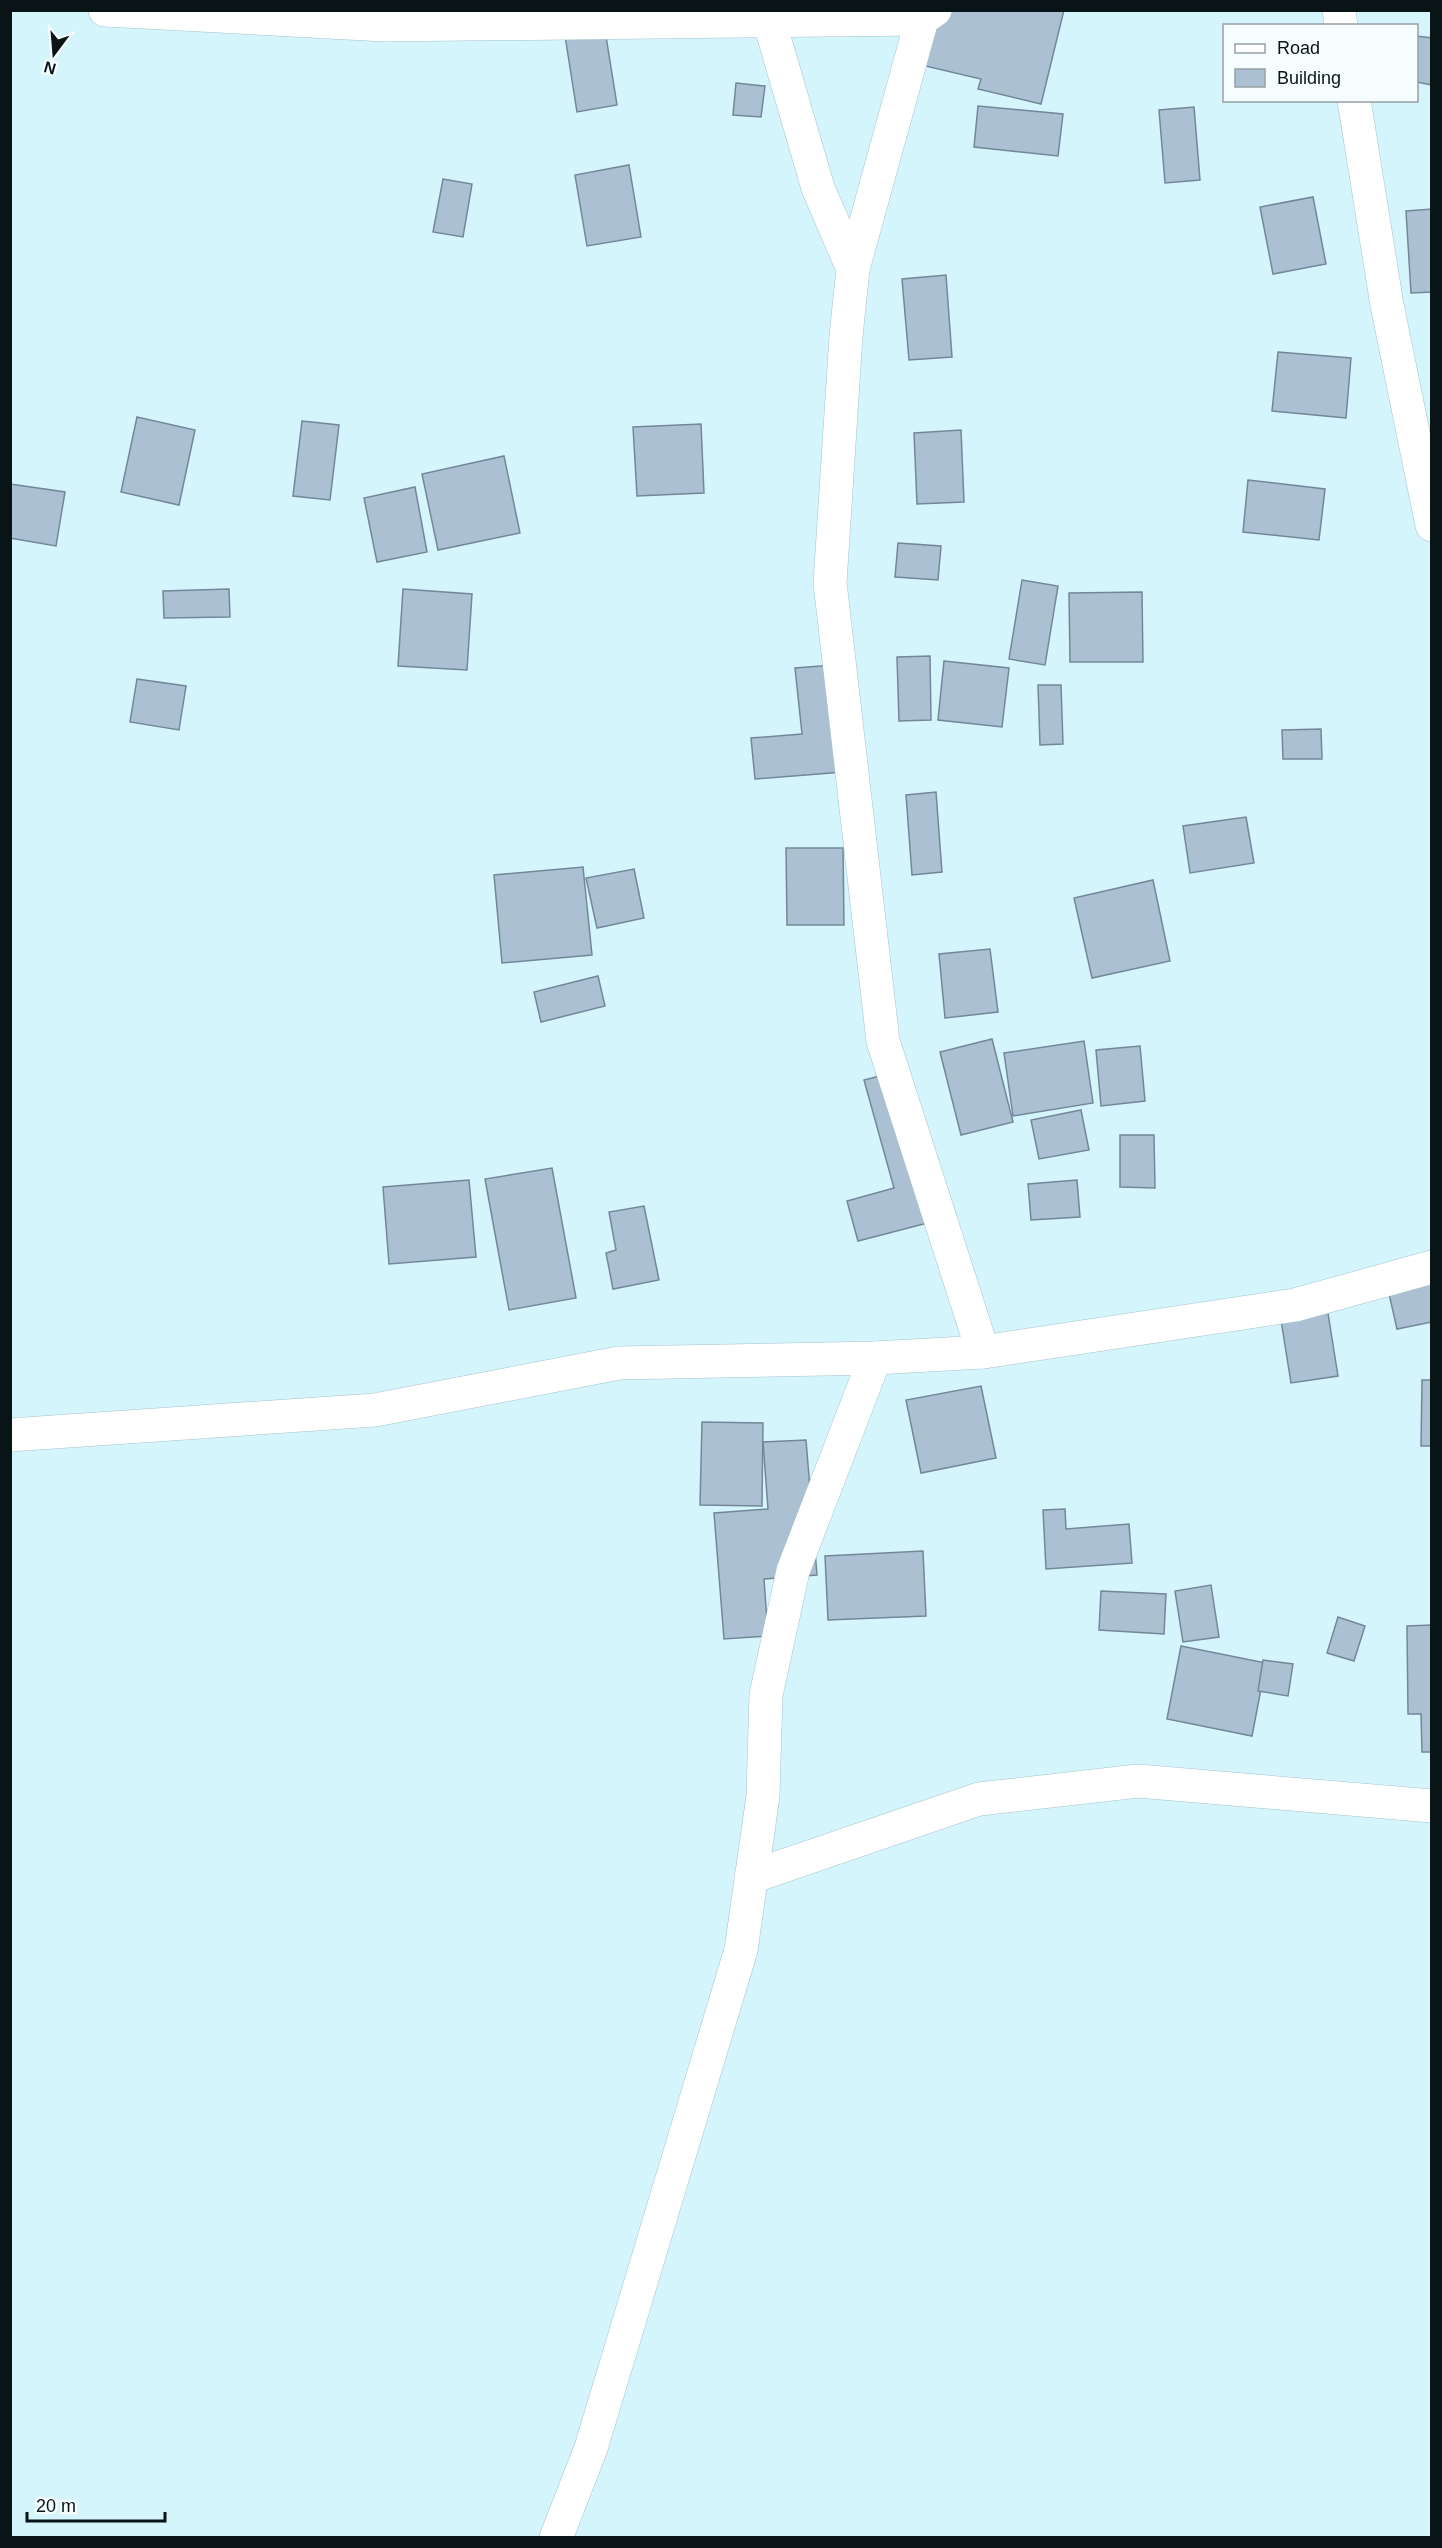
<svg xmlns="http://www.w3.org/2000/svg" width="1442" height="2548" font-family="Helvetica,sans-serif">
<rect width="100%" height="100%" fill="#d5f5fd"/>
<!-- building -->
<g fill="#abc1d3" stroke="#738798" stroke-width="1.5">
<path d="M934 10H1064L1041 104 978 89 981 79 921 65Z"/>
<path d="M605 30 617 105 577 112 565 36Z"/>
<path d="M1416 36 1432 38V85L1416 82Z"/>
<path d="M736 83 765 86 761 117 733 115Z"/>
<path d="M978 106 1063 114 1058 156 974 147Z"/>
<path d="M1194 107 1200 180 1165 183 1159 110Z"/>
<path d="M629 165 641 237 587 246 575 175Z"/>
<path d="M443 179 472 184 463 237 433 232Z"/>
<path d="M1313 197 1326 264 1273 274 1260 207Z"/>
<path d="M1432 209V292L1411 293 1406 211Z"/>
<path d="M946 275 952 357 909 360 902 279Z"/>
<path d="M1278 352 1351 358 1346 418 1272 411Z"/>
<path d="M137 417 195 430 179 505 121 492Z"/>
<path d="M302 421 339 425 330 500 293 496Z"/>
<path d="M701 424 704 493 637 496 633 427Z"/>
<path d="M961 430 964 502 917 504 914 433Z"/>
<path d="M504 456 520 533 438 550 422 474Z"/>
<path d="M1248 480 1325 489 1319 540 1243 532Z"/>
<path d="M10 484 65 492 56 546 10 538Z"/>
<path d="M415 487 427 552 377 562 364 498Z"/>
<path d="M898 543 941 546 938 580 895 577Z"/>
<path d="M1022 580 1058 586 1045 665 1009 659Z"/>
<path d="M229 589 230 617 164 618 163 591Z"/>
<path d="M403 589 472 594 467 670 398 666Z"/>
<path d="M1142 592 1143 662H1070L1069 593Z"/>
<path d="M930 656 931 720 899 721 897 657Z"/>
<path d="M944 661 1009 668 1002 727 938 720Z"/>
<path d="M834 665 843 772 755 779 751 738 802 734 795 668Z"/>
<path d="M137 679 186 686 179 730 130 722Z"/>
<path d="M1038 685H1061L1063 744 1040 745Z"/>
<path d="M1321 729 1322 759H1283L1282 730Z"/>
<path d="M936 792 942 872 912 875 906 795Z"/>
<path d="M1246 817 1254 863 1190 873 1183 826Z"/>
<path d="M786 848H843L844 925H787Z"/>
<path d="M583 867 592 955 502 963 494 875Z"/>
<path d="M634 869 644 918 597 928 586 878Z"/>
<path d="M1153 880 1170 961 1092 978 1074 898Z"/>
<path d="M990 949 998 1012 945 1018 939 954Z"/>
<path d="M598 976 605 1006 541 1022 534 992Z"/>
<path d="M992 1039 1013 1122 961 1135 940 1052Z"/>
<path d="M1084 1041 1093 1103 1013 1116 1004 1053Z"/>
<path d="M1140 1046 1145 1101 1101 1106 1096 1050Z"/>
<path d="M903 1070 943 1219 858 1241 847 1201 894 1188 864 1080Z"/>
<path d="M1081 1110 1089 1150 1039 1159 1031 1120Z"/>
<path d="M1120 1135H1154L1155 1188 1120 1187Z"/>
<path d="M552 1168 576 1298 509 1310 485 1179Z"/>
<path d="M469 1180 476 1257 389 1264 383 1187Z"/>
<path d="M1077 1180 1080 1217 1031 1220 1028 1184Z"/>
<path d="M644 1206 659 1280 613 1289 606 1253 616 1250 609 1212Z"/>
<path d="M1432 1280V1322L1397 1329 1388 1289Z"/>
<path d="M1324 1288 1338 1376 1291 1383 1277 1295Z"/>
<path d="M1422 1380H1432V1446H1421Z"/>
<path d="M981 1386 996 1458 921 1473 906 1400Z"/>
<path d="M702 1422 763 1423 762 1506 700 1505Z"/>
<path d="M806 1440 817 1575 764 1579 768 1636 724 1639 714 1513 768 1509 763 1442Z"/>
<path d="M1065 1509 1066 1529 1129 1524 1132 1563 1046 1569 1043 1510Z"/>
<path d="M923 1551 926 1616 828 1620 825 1556Z"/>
<path d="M1211 1585 1219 1637 1183 1642 1175 1591Z"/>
<path d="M1101 1591 1166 1594 1164 1634 1099 1630Z"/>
<path d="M1338 1617 1365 1626 1354 1661 1327 1653Z"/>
<path d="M1432 1625V1752H1422L1421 1714H1408L1407 1626Z"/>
<path d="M1181 1646 1266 1663 1252 1736 1167 1719Z"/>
<path d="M1263 1660 1293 1664 1288 1696 1258 1691Z"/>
</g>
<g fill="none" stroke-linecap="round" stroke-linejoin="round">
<defs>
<g id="minor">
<path d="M105 10 385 25 922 19"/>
<path d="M769 10V20L818 188 853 269"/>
<path d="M935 10 922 19 853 269 846 336 830 583 883 1041 983 1352"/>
<path d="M1339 10 1341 26"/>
<path d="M1354 100 1387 305 1432 525"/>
<path d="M10 1435 375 1410 619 1363 875 1358 983 1352 1295 1305 1432 1267"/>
<path d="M751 1877 979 1799 1138 1781 1432 1806"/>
<path d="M556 2538 591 2448 741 1950 763 1796 766 1695 793 1571 875 1358"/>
</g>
</defs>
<!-- minor casing -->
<use href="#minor" stroke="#a5c3cc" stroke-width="34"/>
<!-- minor -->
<use href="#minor" stroke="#fff" stroke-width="33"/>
</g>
<!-- border -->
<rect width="1442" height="2548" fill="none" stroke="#091417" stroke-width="24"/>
<!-- legend -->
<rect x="1223" y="24" width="195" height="78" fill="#f6fdff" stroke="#97a0a2" stroke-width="1.5"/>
<rect x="1235" y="44" width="30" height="9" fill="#ffffff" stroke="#97a0a2" stroke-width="1.5"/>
<text x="1277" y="54" font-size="18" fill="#091417">Road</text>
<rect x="1235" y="69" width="30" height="18" fill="#abc1d3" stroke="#97a0a2" stroke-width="1.5"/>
<text x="1277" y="84" font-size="18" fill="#091417">Building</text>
<!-- north arrow -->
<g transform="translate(54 54) rotate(196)" stroke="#f6fdff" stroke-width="4.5" paint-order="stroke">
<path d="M0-4.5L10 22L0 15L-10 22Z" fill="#091417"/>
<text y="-9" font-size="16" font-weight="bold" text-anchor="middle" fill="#091417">N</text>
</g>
<!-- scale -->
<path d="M27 2512v9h138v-9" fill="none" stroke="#091417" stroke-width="3"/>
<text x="36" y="2512" font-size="18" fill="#091417" stroke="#f6fdff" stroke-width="4.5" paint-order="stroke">20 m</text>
</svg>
